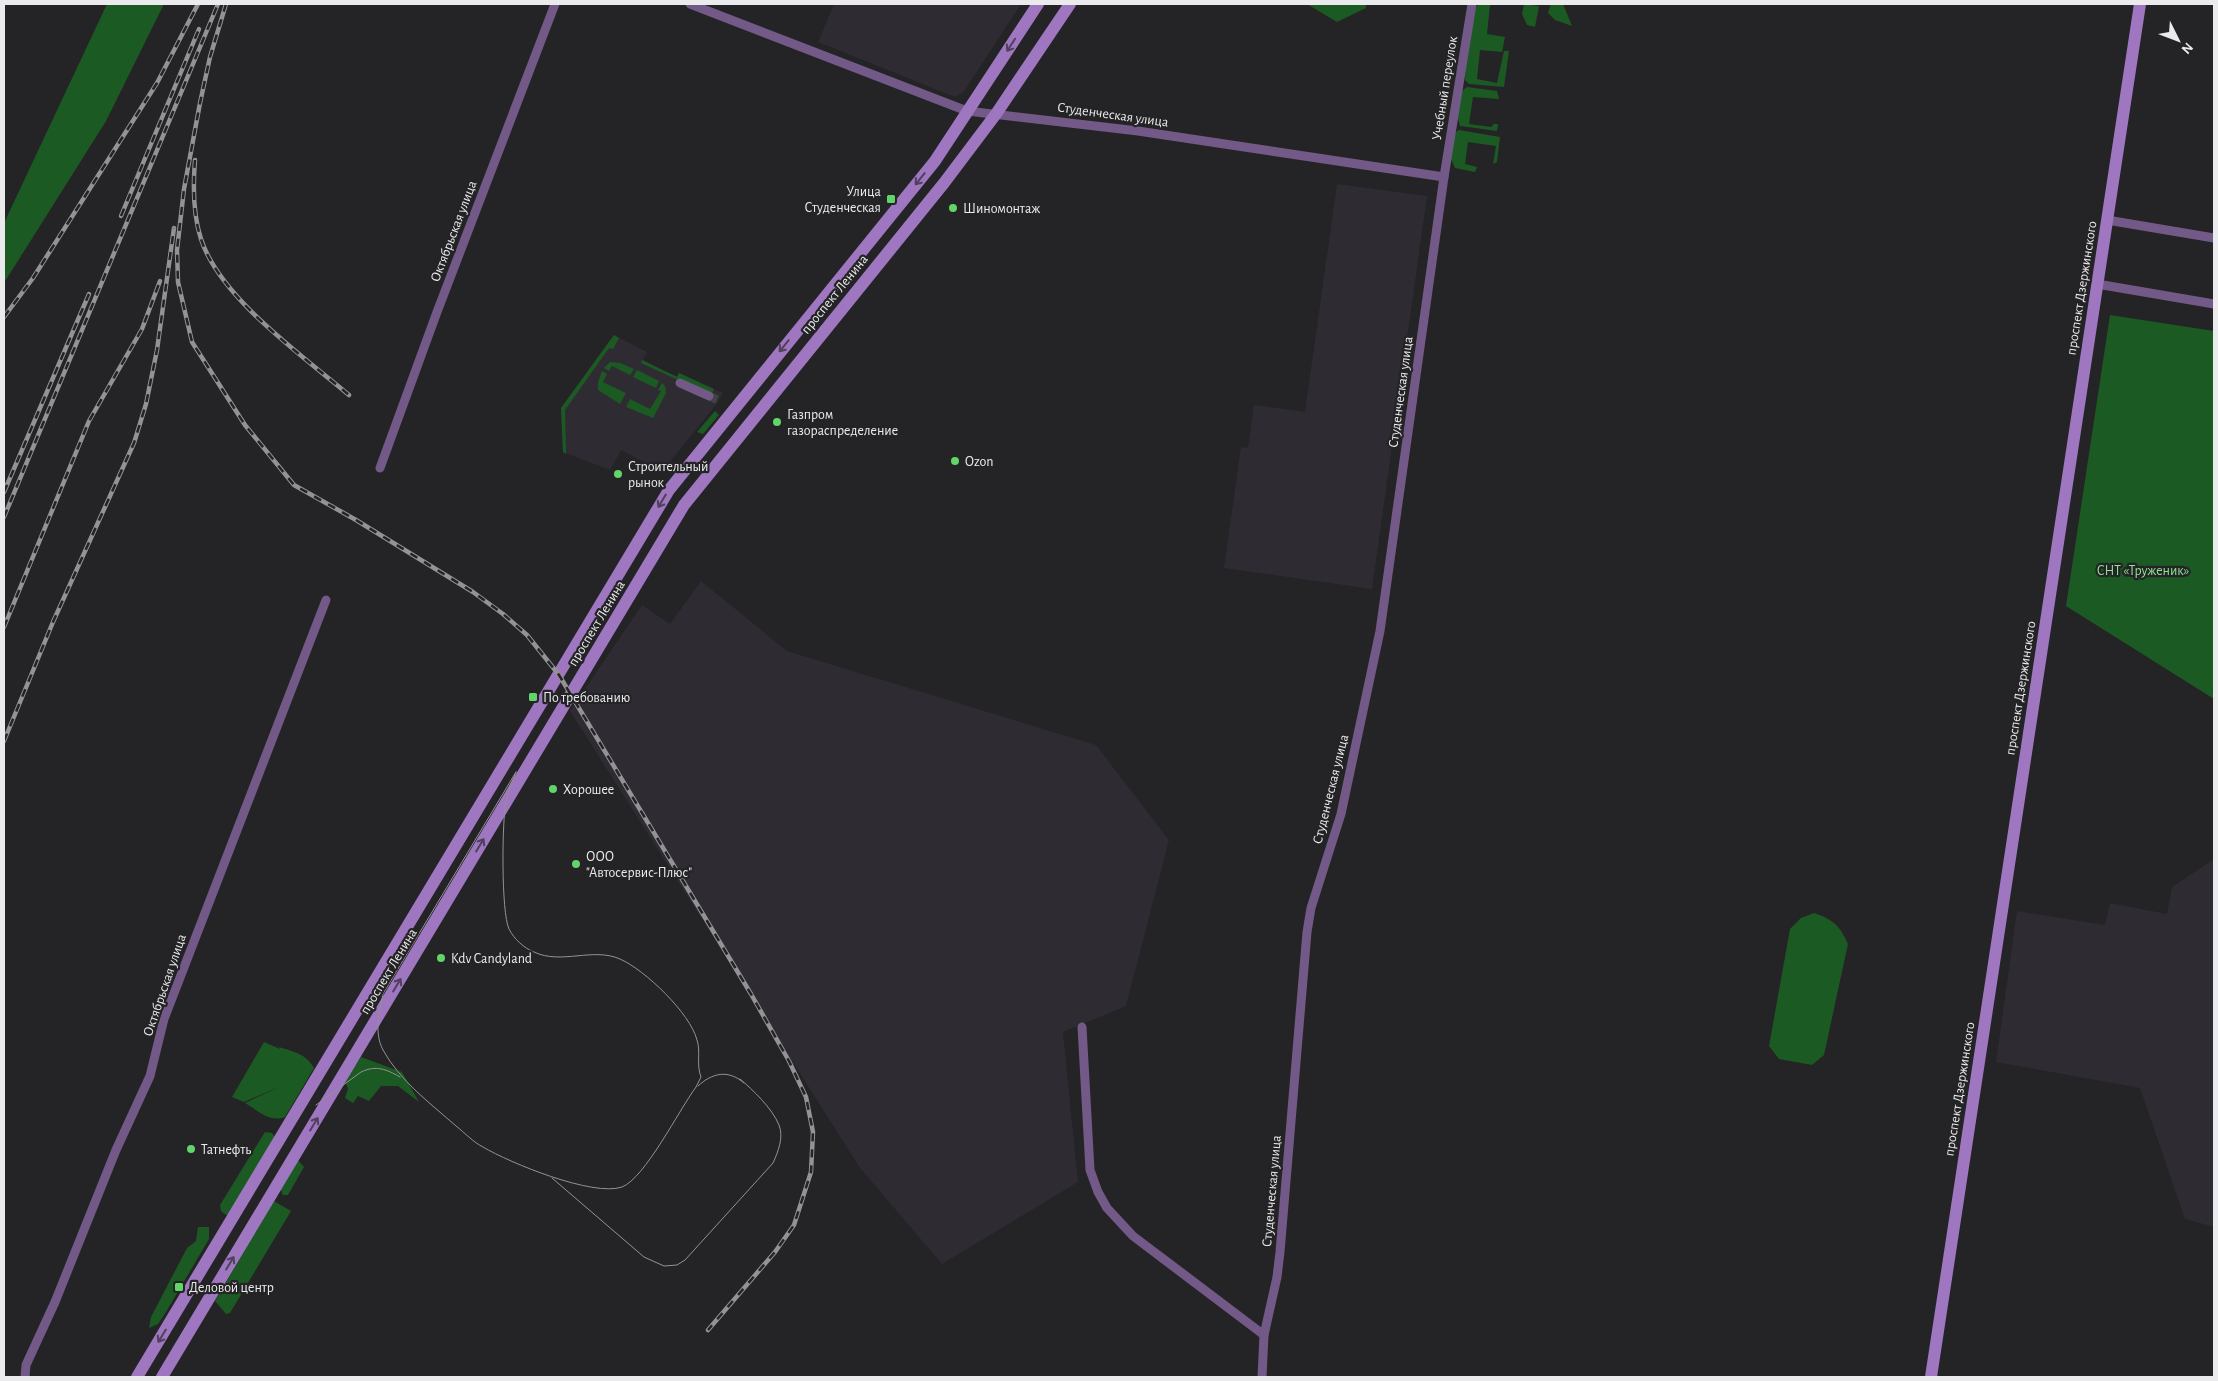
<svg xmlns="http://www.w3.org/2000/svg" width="2218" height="1381" font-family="'Alegreya Sans',sans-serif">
<rect width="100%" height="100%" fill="#242326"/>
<!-- built -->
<g fill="#2f2b33">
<path d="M834 4H1021L963 93 955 97 818 42Z"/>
<path d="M1337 184 1427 196 1372 589 1224 568 1241 447 1248 448 1254 405 1305 412Z"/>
<path d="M614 335 647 352 643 360 677 377 679 373 723 393 718 402 662 472 621 450 610 470 563 452 561 408Z"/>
<path d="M701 581 787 651 1096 745 1169 840 1126 1006 1063 1032 1078 1182 942 1264 860 1168 570 711 642 605 670 624Z"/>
<path d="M2214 859V1227L2185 1219 2140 1088 1996 1062 2017 911 2105 925 2110 903 2167 914 2172 887Z"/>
</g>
<!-- green -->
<g fill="#1c5a23">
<path d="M107 4H164L106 121 4 283V223Z"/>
<path d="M1307 4H1366V8L1337 22Z"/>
<path d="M1480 4H1492L1490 5 1487 34 1505 37 1502 52 1480 50 1477 79 1497 83 1504 51H1509L1504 87 1469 84 1465 80 1466 56 1474 8Z"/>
<path d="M1524 4 1539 6 1535 27 1527 25 1522 14Z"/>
<path d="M1551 4H1563L1572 26 1555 20 1548 13Z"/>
<path d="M1467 87 1497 91 1499 99 1473 97 1469 124 1491 127 1494 124H1498L1497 131 1460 126 1457 115 1462 91Z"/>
<path d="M1459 130 1500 137 1497 162 1493 164 1496 146 1468 142 1465 164 1477 167 1475 172 1455 168 1451 159 1454 133Z"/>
<path d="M2110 315 2214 331V699L2066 606Z"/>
<path d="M614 335 619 338 613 349 609 348 565 410 566 454 563 452 561 408Z"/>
<path d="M642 360 677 377 679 373 714 389 711 395 641 363Z"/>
<path d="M610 362 620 363 634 369 630 375 612 366 609 371 604 368Z"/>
<path d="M637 370 659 381 656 388 633 377Z"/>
<path d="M602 371 607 374 603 382 626 393 620 404 598 390V382Z"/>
<path d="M662 383 665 386 666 393 653 418 626 407 630 399 650 409 661 391 658 390Z"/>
<path d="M715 411 719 415 703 434 697 432Z"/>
<path d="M1814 913C1834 920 1839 925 1848 944L1824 1055 1812 1065 1779 1059 1769 1046 1790 929 1801 918Z"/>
<path d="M264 1042 280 1049 279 1047C295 1052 306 1054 314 1068L285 1117C269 1123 259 1111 245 1103L281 1086 244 1102 232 1097Z"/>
<path d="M361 1057 402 1072 419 1102 398 1086H381L369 1101 358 1096 353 1103 345 1098 348 1089 345 1080Z"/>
<path d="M265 1132 272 1133 276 1138 231 1214 226 1215 221 1211 220 1205Z"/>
<path d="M298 1160 304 1167 288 1195H283L280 1188Z"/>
<path d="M274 1201 291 1211 230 1313 226 1314 215 1301Z"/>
<path d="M198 1227H209V1239L166 1312 158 1324 149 1328 151 1317 187 1248 196 1241Z"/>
</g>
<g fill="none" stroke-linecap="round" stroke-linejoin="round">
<!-- street-tunnel -->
<path stroke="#424144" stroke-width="9" stroke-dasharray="9 4.5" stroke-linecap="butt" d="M709 396 720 401"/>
<!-- street -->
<g stroke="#725987" stroke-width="9">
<path d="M690 4 967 111 1138 131 1444 177"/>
<path d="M2107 220 2214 238"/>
<path d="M2097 284 2214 304"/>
<path d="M680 383 709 396"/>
<path d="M380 468 437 312 555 4"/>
<path d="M1082 1027 1090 1170 1098 1192 1107 1208 1133 1236 1264 1335"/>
<path d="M25 1377 26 1365 55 1302 116 1150 150 1076 164 1019 326 600"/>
<path d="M1262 1377 1264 1335 1277 1277 1280 1252 1307 932 1311 908 1341 814 1380 631 1444 177 1472 4"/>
</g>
<!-- secondary -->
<g stroke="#9f76c0" stroke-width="12">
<path d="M137 1377 669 490 935 161 1038 4"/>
<path d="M162 1377 684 505 944 183 996 114 1070 4"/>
<path d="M1931 1377 2140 4"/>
</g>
<!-- tram -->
<g stroke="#939295" stroke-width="1">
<path d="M516 772C512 781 508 791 506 801 502 821 501 912 509 929 514 939 524 948 534 952 561 965 593 947 620 959 645 970 690 1013 697 1040 701 1052 696 1064 701 1077L696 1087C679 1110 645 1178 622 1187 593 1197 510 1163 483 1147 473 1142 465 1133 456 1126 430 1103 400 1081 383 1050 374 1033 379 1013 383 994Z"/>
<path d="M698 1086C712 1073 728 1069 744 1083"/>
<path d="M316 1105 361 1072C376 1065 386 1069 400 1077"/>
<path d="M552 1178 644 1257 664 1266 677 1265 685 1260 773 1163C778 1152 784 1137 779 1125 772 1108 753 1090 740 1079"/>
</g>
<defs>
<g id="rail">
<path d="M226 4 210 57 200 103 184 189 177 250 178 282 192 342 245 425 294 485 356 520 473 592 503 614 527 635 559 675 751 994 789 1061 806 1097 813 1132 811 1172 794 1225 775 1252 708 1330"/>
<path d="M195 160C193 185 193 215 201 239 220 298 302 355 349 395"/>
<path d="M121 216 199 29"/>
<path d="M4 317 33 278 157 83 198 4"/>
<path d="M4 492 89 294"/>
<path d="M4 517 218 4"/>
<path d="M4 627 89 421 142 329 160 281"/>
<path d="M4 741 53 622 134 443 146 404 157 350 174 228"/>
</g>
</defs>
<!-- rail casing -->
<use href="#rail" stroke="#939295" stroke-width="4.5"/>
<!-- rail -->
<use href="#rail" stroke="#242326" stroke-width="2.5" stroke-dasharray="8" stroke-linecap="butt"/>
</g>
<!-- one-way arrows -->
<defs><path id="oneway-shaft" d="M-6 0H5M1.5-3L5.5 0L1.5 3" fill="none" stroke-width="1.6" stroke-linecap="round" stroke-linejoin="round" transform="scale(1.25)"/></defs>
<g stroke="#4f405c">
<use href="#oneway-shaft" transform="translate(1011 45) rotate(123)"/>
<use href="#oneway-shaft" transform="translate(920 179) rotate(129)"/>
<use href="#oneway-shaft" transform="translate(784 346) rotate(129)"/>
<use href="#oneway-shaft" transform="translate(662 501) rotate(121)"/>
<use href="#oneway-shaft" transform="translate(480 845) rotate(-59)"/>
<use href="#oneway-shaft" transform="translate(397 985) rotate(-59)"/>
<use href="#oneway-shaft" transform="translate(314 1124) rotate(-59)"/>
<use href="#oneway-shaft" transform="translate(230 1263) rotate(-59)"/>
<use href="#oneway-shaft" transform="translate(162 1336) rotate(121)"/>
</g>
<!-- markers -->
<g fill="#61d46a" stroke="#242326" stroke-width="2">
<rect x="886" y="194" width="10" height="10" rx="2.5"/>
<circle cx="953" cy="208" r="5"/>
<circle cx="777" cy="422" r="5"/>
<circle cx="955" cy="461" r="5"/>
<circle cx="618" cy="474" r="5"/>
<rect x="528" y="692" width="10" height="10" rx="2.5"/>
<circle cx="553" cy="789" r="5"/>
<circle cx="576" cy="864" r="5"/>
<circle cx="441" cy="958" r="5"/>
<circle cx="191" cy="1149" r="5"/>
<rect x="174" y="1282" width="10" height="10" rx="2.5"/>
</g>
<g text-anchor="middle" stroke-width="4.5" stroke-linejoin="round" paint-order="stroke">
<!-- street labels -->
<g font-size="14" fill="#ebeaec" stroke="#242326">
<text transform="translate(1444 88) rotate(-81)" y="5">Учебный переулок</text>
<text transform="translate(1113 114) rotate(8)" y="5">Студенческая улица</text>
<text transform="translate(453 231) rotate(-69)" y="5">Октябрьская улица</text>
<text transform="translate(2081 288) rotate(-81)" y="5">проспект Дзержинского</text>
<text transform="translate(834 294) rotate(-51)" y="5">проспект Ленина</text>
<text transform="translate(1400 392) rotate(-82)" y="5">Студенческая улица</text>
<text transform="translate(596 623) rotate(-59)" y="5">проспект Ленина</text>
<text transform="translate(2020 688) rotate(-81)" y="5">проспект Дзержинского</text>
<text transform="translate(1330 789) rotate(-76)" y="5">Студенческая улица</text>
<text transform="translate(388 971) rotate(-59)" y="5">проспект Ленина</text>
<text transform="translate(164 985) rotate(-71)" y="5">Октябрьская улица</text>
<text transform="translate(1959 1089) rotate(-81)" y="5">проспект Дзержинского</text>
<text transform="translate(1271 1191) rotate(-85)" y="5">Студенческая улица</text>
</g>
<!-- poi labels -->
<g font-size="14" fill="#ebeaec" stroke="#242326" text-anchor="start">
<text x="881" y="196" text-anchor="end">Улица<tspan x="881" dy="16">Студенческая</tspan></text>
<text x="963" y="213">Шиномонтаж</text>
<text x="787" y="419">Газпром<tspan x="787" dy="16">газораспределение</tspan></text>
<text x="965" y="466">Ozon</text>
<text x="628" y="471">Строительный<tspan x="628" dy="16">рынок</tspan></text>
<text x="543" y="702">По требованию</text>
<text x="563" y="794">Хорошее</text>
<text x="586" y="861">ООО<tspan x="586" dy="16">"Автосервис-Плюс"</tspan></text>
<text x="451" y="963">Kdv Candyland</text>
<text x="201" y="1154">Татнефть</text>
<text x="189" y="1292">Деловой центр</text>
</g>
<!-- park labels -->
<g font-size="14" fill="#8de491" stroke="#242326">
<text x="2143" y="575">СНТ «Труженик»</text>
</g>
</g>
<!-- border -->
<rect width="2218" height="1381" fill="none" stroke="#ebeaec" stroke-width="10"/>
<!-- north arrow -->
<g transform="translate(2178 40) rotate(132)" stroke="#242326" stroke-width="4" paint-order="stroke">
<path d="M0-4L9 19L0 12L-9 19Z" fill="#ebeaec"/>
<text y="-8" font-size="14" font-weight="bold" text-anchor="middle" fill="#ebeaec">N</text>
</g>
</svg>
